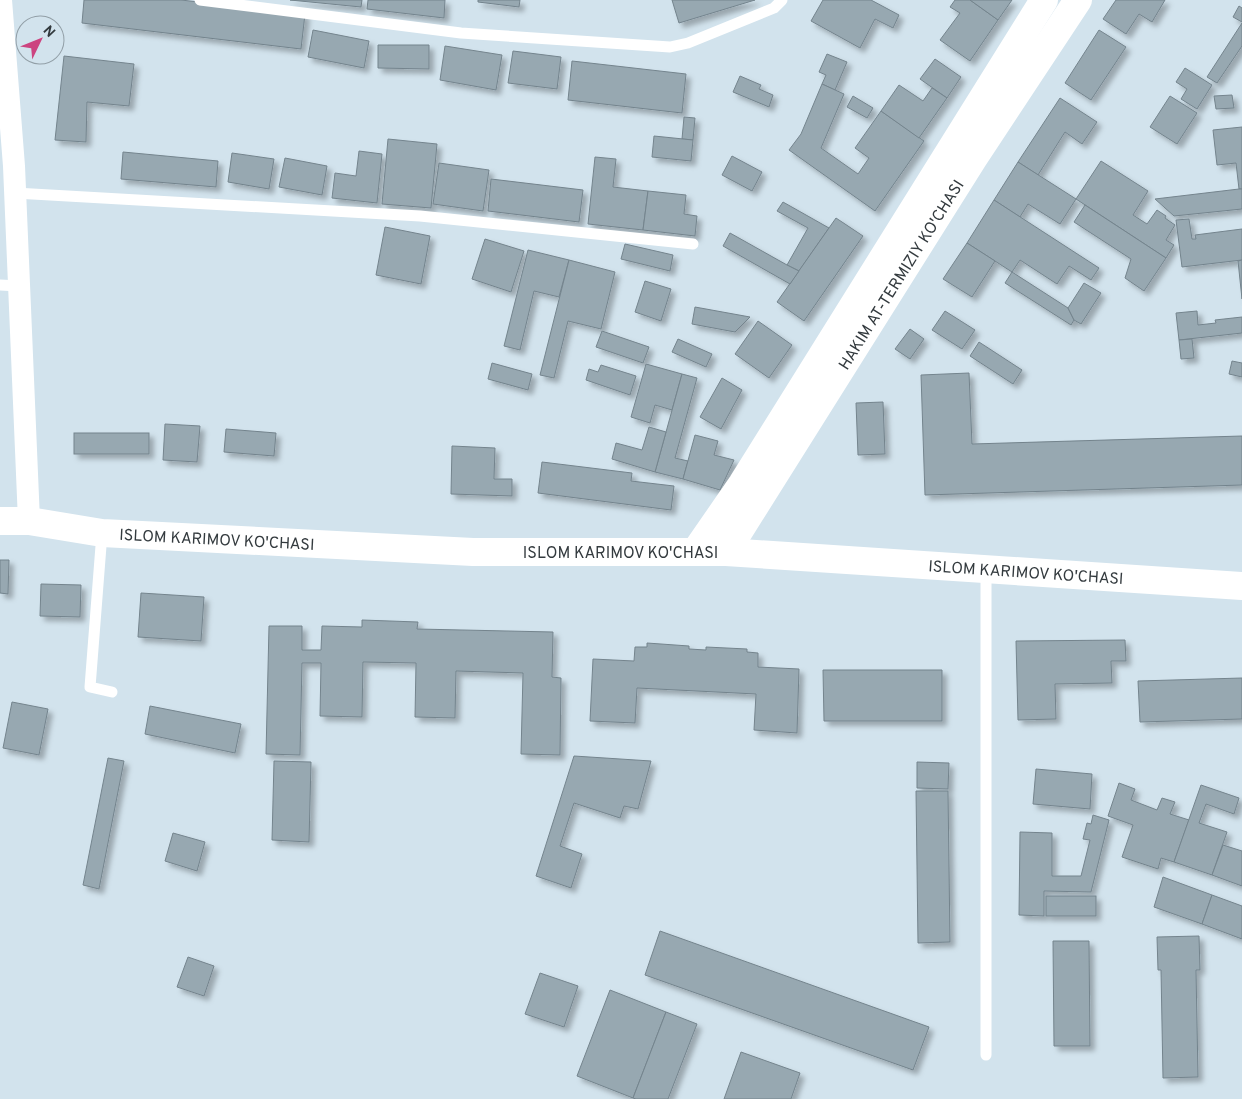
<svg xmlns="http://www.w3.org/2000/svg" width="1242" height="1099" font-family="Overpass,sans-serif">
<defs>
<filter id="shadow"><feDropShadow dx="4.5" dy="4.5" stdDeviation="2.5" flood-color="#0004"/></filter>
</defs>
<rect width="100%" height="100%" fill="#d2e3ed"/>
<!-- building -->
<g fill="#97a8b1" stroke="#74848d" filter="url(#shadow)">
<path d="M84 0H181L305 14 301 49 82 23Z"/>
<path d="M290 0H362L361 7Z"/>
<path d="M368 0H445L444 18 367 9Z"/>
<path d="M478 0H520L519 7 478 2Z"/>
<path d="M672 0H755L679 23Z"/>
<path d="M823 0H871L899 15 893 28 875 19 860 48 811 21Z"/>
<path d="M955 0H970L998 20 970 61 940 40 960 13 950 7Z"/>
<path d="M970 0H1012L998 20Z"/>
<path d="M1116 0H1165L1152 22 1139 14 1126 34 1103 19Z"/>
<path d="M1239 6 1242 8V22L1233 17Z"/>
<path d="M1242 23V46L1217 83 1207 77Z"/>
<path d="M313 30 369 41 364 68 308 57Z"/>
<path d="M1099 30 1126 47 1091 100 1065 83Z"/>
<path d="M378 45H429V69L378 68Z"/>
<path d="M445 46 502 55 496 90 440 80Z"/>
<path d="M513 51 561 57 557 89 508 83Z"/>
<path d="M827 54 847 62 835 90 822 84 826 75 819 72Z"/>
<path d="M64 56 134 64 129 106 87 102 86 142 55 140Z"/>
<path d="M935 59 961 77 947 98 920 79Z"/>
<path d="M572 61 686 74 682 113 568 100Z"/>
<path d="M1185 68 1212 85 1197 109 1181 99 1187 89 1176 82Z"/>
<path d="M740 76 761 85 759 89 773 95 769 107 733 92Z"/>
<path d="M822 84 844 94 821 148 858 174 869 158 855 148 881 111 924 141 875 211 789 150 801 134Z"/>
<path d="M899 85 923 101 932 88 947 98 919 138 881 111Z"/>
<path d="M1232 95 1234 108 1216 109 1214 96Z"/>
<path d="M853 96 873 108 867 118 847 107Z"/>
<path d="M1170 96 1197 113 1177 144 1150 127Z"/>
<path d="M1060 98 1097 122 1082 144 1065 132 1038 175 1018 162Z"/>
<path d="M684 117 695 118 693 140 682 139Z"/>
<path d="M1242 127V189H1239L1236 163 1217 165 1213 130Z"/>
<path d="M654 136 693 140 691 161 652 157Z"/>
<path d="M388 139 437 144 431 208 382 204Z"/>
<path d="M359 151 382 154 377 203 332 198 335 173 356 176Z"/>
<path d="M123 152 218 161 216 187 121 179Z"/>
<path d="M232 153 274 159 269 189 228 182Z"/>
<path d="M732 156 762 172 752 191 722 175Z"/>
<path d="M595 157 616 159 613 187 648 191 643 230 588 224Z"/>
<path d="M285 158 327 166 322 195 279 187Z"/>
<path d="M1101 161 1148 191 1133 215 1147 224 1157 210 1166 216 1165 218 1175 225 1166 240 1174 245 1166 258 1076 199Z"/>
<path d="M1018 162 1076 199 1060 224 1028 204 1020 217 994 200Z"/>
<path d="M439 163 489 170 483 211 433 204Z"/>
<path d="M491 179 583 190 579 222 488 211Z"/>
<path d="M1239 189H1242V209L1174 216 1155 199Z"/>
<path d="M648 191 686 195 684 214 697 216 695 236 643 230Z"/>
<path d="M994 200 1099 268 1091 280 1069 266 1057 284 1020 260 1012 272 967 243Z"/>
<path d="M783 202 829 228 799 271 787 265 808 228 777 211Z"/>
<path d="M1085 205 1166 258 1144 291 1125 278 1131 259 1074 222Z"/>
<path d="M836 218 863 236 804 321 777 302Z"/>
<path d="M1189 219 1192 239H1196L1195 235 1242 229V260L1182 267 1176 220Z"/>
<path d="M385 227 430 236 421 284 376 275Z"/>
<path d="M730 233 787 265 799 271 790 284 723 246Z"/>
<path d="M485 239 524 251 511 292 472 279Z"/>
<path d="M967 243 995 261 972 297 943 279Z"/>
<path d="M625 244 673 255 670 271 621 259Z"/>
<path d="M528 250 569 260 559 297 534 291 520 350 504 346Z"/>
<path d="M569 260 615 272 601 329 568 321 554 378 540 375Z"/>
<path d="M1242 260V299L1238 261Z"/>
<path d="M1012 272 1068 308 1074 320 1071 325 1005 283Z"/>
<path d="M645 281 671 289 661 321 635 312Z"/>
<path d="M1084 283 1101 293 1081 324 1074 320 1068 308Z"/>
<path d="M695 307 750 317 735 332 692 324Z"/>
<path d="M945 311 975 330 962 349 932 330Z"/>
<path d="M1197 311 1198 325 1216 323 1215 320 1242 317V333L1179 340 1176 313Z"/>
<path d="M758 321 792 345 769 378 735 354Z"/>
<path d="M910 329 924 339 910 359 895 349Z"/>
<path d="M602 331 649 347 643 363 596 347Z"/>
<path d="M678 339 712 354 706 367 672 352Z"/>
<path d="M1192 339 1194 358 1181 359 1179 340Z"/>
<path d="M979 342 1022 370 1013 384 970 356Z"/>
<path d="M1232 361 1242 363V377L1229 374Z"/>
<path d="M492 363 532 374 528 390 488 379Z"/>
<path d="M646 364 682 374 672 410 655 405 650 423 631 417Z"/>
<path d="M601 365 636 376 630 395 586 380 589 369 598 372Z"/>
<path d="M969 373 972 444 1242 436V485L925 495 921 375Z"/>
<path d="M682 374 697 378 675 458 688 461 683 479 655 472Z"/>
<path d="M722 378 742 390 721 429 700 417Z"/>
<path d="M883 402 885 454 858 455 856 403Z"/>
<path d="M165 424 200 426 197 462 163 460Z"/>
<path d="M649 427 666 432 655 472 612 459 616 443 642 450Z"/>
<path d="M226 429 276 433 274 456 224 452Z"/>
<rect x="74" y="433" width="75" height="21"/>
<path d="M695 435 718 441 714 455 734 460 720 490 683 479Z"/>
<path d="M452 446 495 448 494 479H512V496L451 494Z"/>
<path d="M542 462 632 473 631 481 674 486 671 510 538 493Z"/>
<path d="M0 560H9L8 594 0 593Z"/>
<path d="M41 584 81 585 80 617 40 616Z"/>
<path d="M141 593 204 597 201 641 138 637Z"/>
<path d="M362 620 418 622 417 629 553 632 552 677 561 678 560 755 521 754 523 673 456 671 455 718 415 717 416 663 363 662 362 717 320 716 321 663H302L300 755 266 754 269 626H302V650H321L322 626 362 627Z"/>
<path d="M1125 640 1126 661H1111L1112 683 1055 684 1056 719 1018 720 1016 641Z"/>
<path d="M647 643 689 646V649L706 650V647L747 649V652L758 653V667L799 669 797 733 754 730 756 694 637 688 635 723 590 721 593 659 634 661 635 647H647Z"/>
<path d="M823 670H942V721H824Z"/>
<path d="M1242 678V719L1140 722 1138 681Z"/>
<path d="M12 702 48 709 39 755 3 748Z"/>
<path d="M150 706 241 724 235 753 145 734Z"/>
<path d="M574 756 651 761 638 809 624 806 620 818 574 803 560 846 582 854 571 888 536 876Z"/>
<path d="M108 758 124 761 99 889 83 885Z"/>
<path d="M274 761 311 762 309 842 272 840Z"/>
<path d="M917 762 949 763 948 789 917 788Z"/>
<path d="M1036 769 1092 774 1090 809 1033 804Z"/>
<path d="M1119 783 1135 789 1131 800 1157 810 1162 798 1175 802 1170 814 1189 820 1174 862 1161 858 1158 869 1122 857 1133 825 1108 816Z"/>
<path d="M1201 785 1239 798 1234 814 1206 804 1199 823 1227 832 1212 875 1174 862Z"/>
<path d="M916 791H948L950 942 918 943Z"/>
<path d="M1093 815 1109 820 1091 892 1044 891V916L1019 915 1020 832 1052 833V876H1081L1090 840 1083 839 1087 823 1091 824Z"/>
<path d="M173 833 205 842 197 871 165 861Z"/>
<path d="M1223 845 1242 851V886L1212 875Z"/>
<path d="M1163 877 1212 895 1202 924 1154 907Z"/>
<path d="M1212 895 1242 906V939L1202 924Z"/>
<rect x="1046" y="896" width="50" height="20"/>
<path d="M660 931 929 1027 913 1070 645 975Z"/>
<path d="M1199 936 1200 970H1196L1198 1077 1163 1078 1161 970H1158L1157 937Z"/>
<path d="M1053 941H1089L1090 1046H1054Z"/>
<path d="M188 957 214 966 204 996 177 987Z"/>
<path d="M540 973 578 986 564 1027 525 1014Z"/>
<path d="M610 990 666 1012 633 1098 577 1076Z"/>
<path d="M666 1012 697 1024 668 1099H636L633 1098Z"/>
<path d="M741 1052 800 1073 791 1099H724Z"/>
</g>
<g fill="none" stroke-linecap="round" stroke-linejoin="round">
<!-- service -->
<g stroke="#fff" stroke-width="11">
<path d="M200 0 461 33 670 47 688 43 774 8 782 0"/>
<path d="M15 193 420 216 693 244"/>
<path d="M0 285 19 286"/>
<path d="M102 533 90 687 112 692"/>
<path d="M986 569V1055"/>
</g>
<!-- minor -->
<path stroke="#fff" stroke-width="22" d="M1 0 14 166 29 521"/>
<!-- secondary -->
<g stroke="#fff" stroke-width="28">
<path id="s1" d="M0 521H29L102 533 473 552H726L1242 586"/>
<path d="M695 552 742 484 1044 0"/>
<path id="s2" d="M726 552 973 159 1078 0"/>
</g>
</g>
<g text-anchor="middle" stroke-width="4.5" stroke-linejoin="round" paint-order="stroke">
<!-- street labels -->
<g font-size="16" fill="#333a3e" stroke="#d2e3ed">
<text dy="6" stroke="none"><textPath href="#s2" startOffset="328">HAKIM AT-TERMIZIY KO'CHASI</textPath></text>
<text dy="6" stroke="none"><textPath href="#s1" startOffset="218">ISLOM KARIMOV KO'CHASI</textPath></text>
<text dy="6" stroke="none"><textPath href="#s1" startOffset="622">ISLOM KARIMOV KO'CHASI</textPath></text>
<text dy="6" stroke="none"><textPath href="#s1" startOffset="1028">ISLOM KARIMOV KO'CHASI</textPath></text>
</g>
</g>
<!-- north arrow -->
<g transform="translate(40 40) rotate(47)"><circle r="24" fill="#d2e3ed" stroke="#929fa7"/>
<path d="M0-4L9 19L0 12L-9 19Z" fill="#cc4480"/>
<text y="-8" font-size="14" font-weight="bold" text-anchor="middle" fill="#333a3e">N</text>
</g>
</svg>
